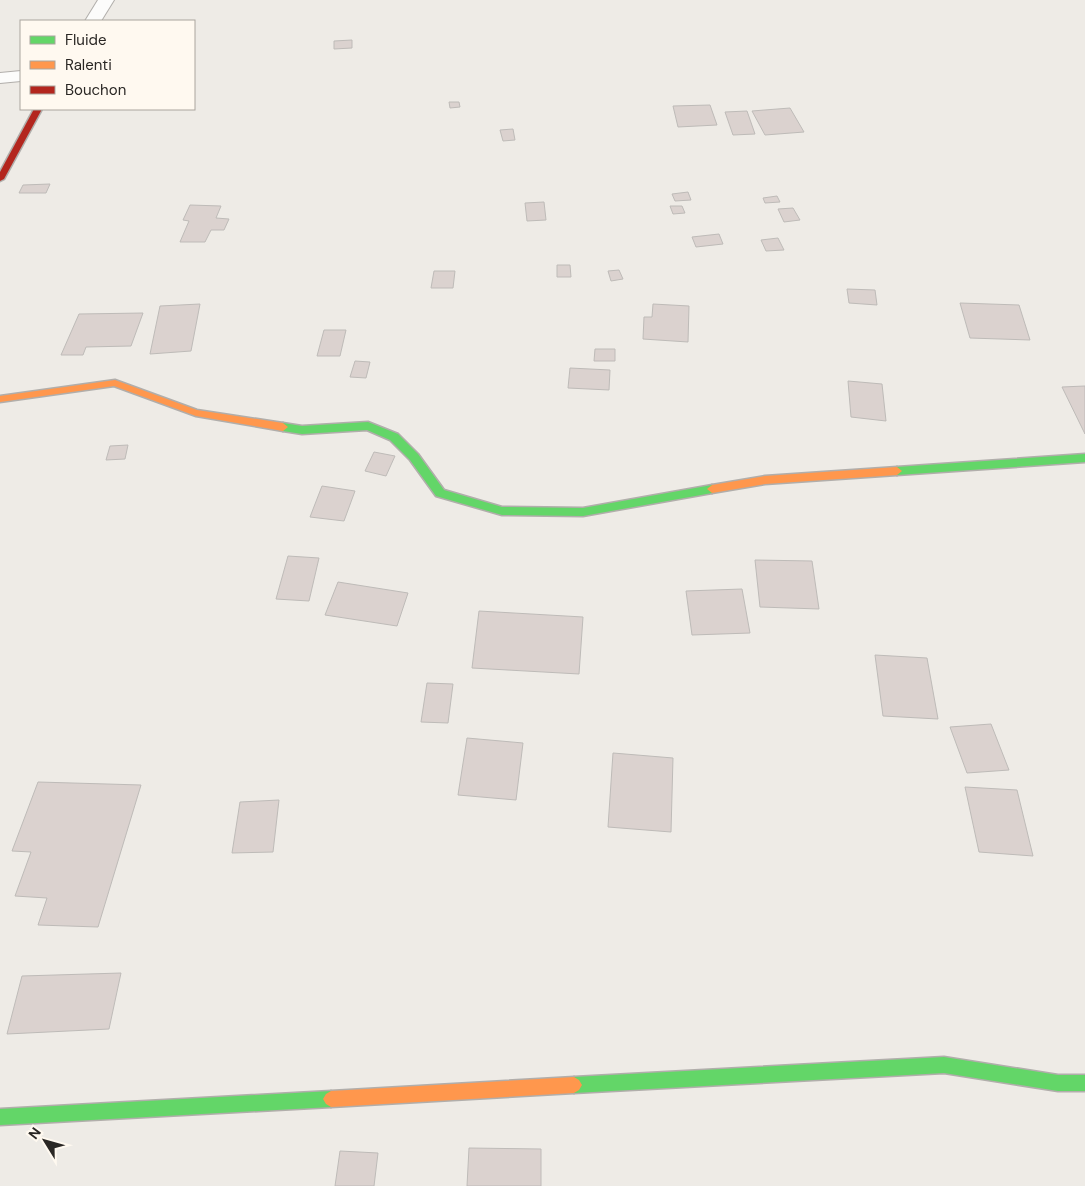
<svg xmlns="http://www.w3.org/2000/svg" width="1085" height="1186" font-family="'DM Sans',sans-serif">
<rect width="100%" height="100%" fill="#eeebe6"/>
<!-- building -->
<g fill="#dbd2cf" stroke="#bebbb8">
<path d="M352 40V48L334 49V41Z"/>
<path d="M449 102H459L460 107 450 108Z"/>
<path d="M710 105 717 125 678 127 673 106Z"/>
<path d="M790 108 804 132 765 135 752 111Z"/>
<path d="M747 111 755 134 733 135 725 112Z"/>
<path d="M513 129 515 140 503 141 500 130Z"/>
<path d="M50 184 46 193H19L23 185Z"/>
<path d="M688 192 691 200 675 201 672 194Z"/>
<path d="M777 196 780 202 765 203 763 198Z"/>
<path d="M544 202 546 220 527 221 525 203Z"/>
<path d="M190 205 221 206 216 218 229 219 224 230H211L205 242H180L189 221 183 220Z"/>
<path d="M670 206H682L685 213 673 214Z"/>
<path d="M793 208 800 220 784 222 778 209Z"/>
<path d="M719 234 723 244 696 247 692 237Z"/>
<path d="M778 238 784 250 766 251 761 240Z"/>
<path d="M557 265H570L571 277H557Z"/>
<path d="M619 270 623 279 611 281 608 271Z"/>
<path d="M434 271H455L453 288H431Z"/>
<path d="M847 289 875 290 877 305 849 303Z"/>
<path d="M960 303 1019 305 1030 340 970 338Z"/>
<path d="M200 304 191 351 150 354 160 306Z"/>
<path d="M653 304 689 306 688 342 643 339 644 317H652Z"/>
<path d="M143 313 131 346 86 347 83 355H61L79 314Z"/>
<path d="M324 330H346L340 356H317Z"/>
<path d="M595 349H615V361H594Z"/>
<path d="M355 361 370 362 366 378 350 377Z"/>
<path d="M570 368 610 370 609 390 568 388Z"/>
<path d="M848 381 882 384 886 421 851 417Z"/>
<path d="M1085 386V434L1062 387Z"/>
<path d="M128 445 125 459 106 460 110 446Z"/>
<path d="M374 452 395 456 386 476 365 471Z"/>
<path d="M322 486 355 491 344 521 310 517Z"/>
<path d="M288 556 319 558 309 601 276 599Z"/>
<path d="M755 560 812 561 819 609 760 607Z"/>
<path d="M338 582 408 593 397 626 325 615Z"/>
<path d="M742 589 750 633 692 635 686 591Z"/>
<path d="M479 611 583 617 579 674 472 668Z"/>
<path d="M875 655 927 658 938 719 883 716Z"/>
<path d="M427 683 453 684 448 723 421 722Z"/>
<path d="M991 724 1009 770 967 773 950 727Z"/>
<path d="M467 738 523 743 516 800 458 795Z"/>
<path d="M613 753 673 758 671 832 608 827Z"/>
<path d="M38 782 141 785 98 927 38 925 47 898 15 896 31 852 12 851Z"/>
<path d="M965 787 1017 790 1033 856 979 852Z"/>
<path d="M279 800 273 852 232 853 240 802Z"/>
<path d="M121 973 109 1029 7 1034 22 976Z"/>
<path d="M469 1148 541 1149V1186H467Z"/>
<path d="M340 1151 378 1153 374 1186H335Z"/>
</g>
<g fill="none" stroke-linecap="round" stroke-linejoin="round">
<defs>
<g id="street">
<path d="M98 0H114L101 21H85Z"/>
<path d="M21 71V81L0 83V73Z"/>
</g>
<g id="fast">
<path d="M368 422 398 434 418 454 444 490 502 507 583 508 712 485 717 489 712 493 583 516 502 515 436 496 410 460 390 440 367 430 302 434 283 431 278 427 283 423 302 426Z"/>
<path d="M1085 454V462L897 475 892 471 897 467Z"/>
<path d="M944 1057 1058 1075H1085V1091H1058L944 1073 574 1093 569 1090 566 1085 569 1080 574 1077Z"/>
<path d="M331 1091 336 1094 339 1099 336 1104 331 1107 0 1125V1109Z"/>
</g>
<g id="slow">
<path d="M115 380 197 410 283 423 288 427 283 431 196 416 114 386 0 402V396Z"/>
<path d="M897 467 902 471 897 475 765 484 712 493 707 489 712 485 765 476Z"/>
<path d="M574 1077 579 1080 582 1085 579 1090 574 1093 331 1107 326 1104 323 1099 326 1094 331 1091Z"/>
</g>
<path id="jam" d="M34 109H42L4 179 0 181V172Z"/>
</defs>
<!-- street casing -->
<use href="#street" stroke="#b1aeab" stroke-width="2"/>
<!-- fast casing -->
<use href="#fast" stroke="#b1aeab" stroke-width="3"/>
<!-- slow casing -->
<use href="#slow" stroke="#b1aeab" stroke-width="3"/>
<!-- jam casing -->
<use href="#jam" stroke="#b1aeab" stroke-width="3"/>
<!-- street -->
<use href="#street" fill="#fcfcfb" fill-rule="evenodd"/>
<!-- fast -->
<use href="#fast" fill="#63d668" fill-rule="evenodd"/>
<!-- slow -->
<use href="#slow" fill="#ff974d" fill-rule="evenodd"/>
<!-- jam -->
<use href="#jam" fill="#b3261e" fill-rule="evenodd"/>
</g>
<!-- legend -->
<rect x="20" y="20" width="175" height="90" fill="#fff9f0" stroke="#aaa59e"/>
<rect x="30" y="36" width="25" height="8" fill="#63d668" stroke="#aaa59e"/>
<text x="65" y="45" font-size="15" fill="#2a2724">Fluide</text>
<rect x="30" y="61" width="25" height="8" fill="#ff974d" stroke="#aaa59e"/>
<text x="65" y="70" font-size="15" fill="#2a2724">Ralenti</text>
<rect x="30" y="86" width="25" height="8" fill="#b3261e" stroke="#aaa59e"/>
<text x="65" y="95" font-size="15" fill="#2a2724">Bouchon</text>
<!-- north arrow -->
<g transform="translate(45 1141) rotate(307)" stroke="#fff9f0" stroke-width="4" paint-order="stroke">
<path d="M0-4L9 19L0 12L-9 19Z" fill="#2a2724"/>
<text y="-8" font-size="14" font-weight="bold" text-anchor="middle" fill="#2a2724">N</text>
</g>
</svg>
